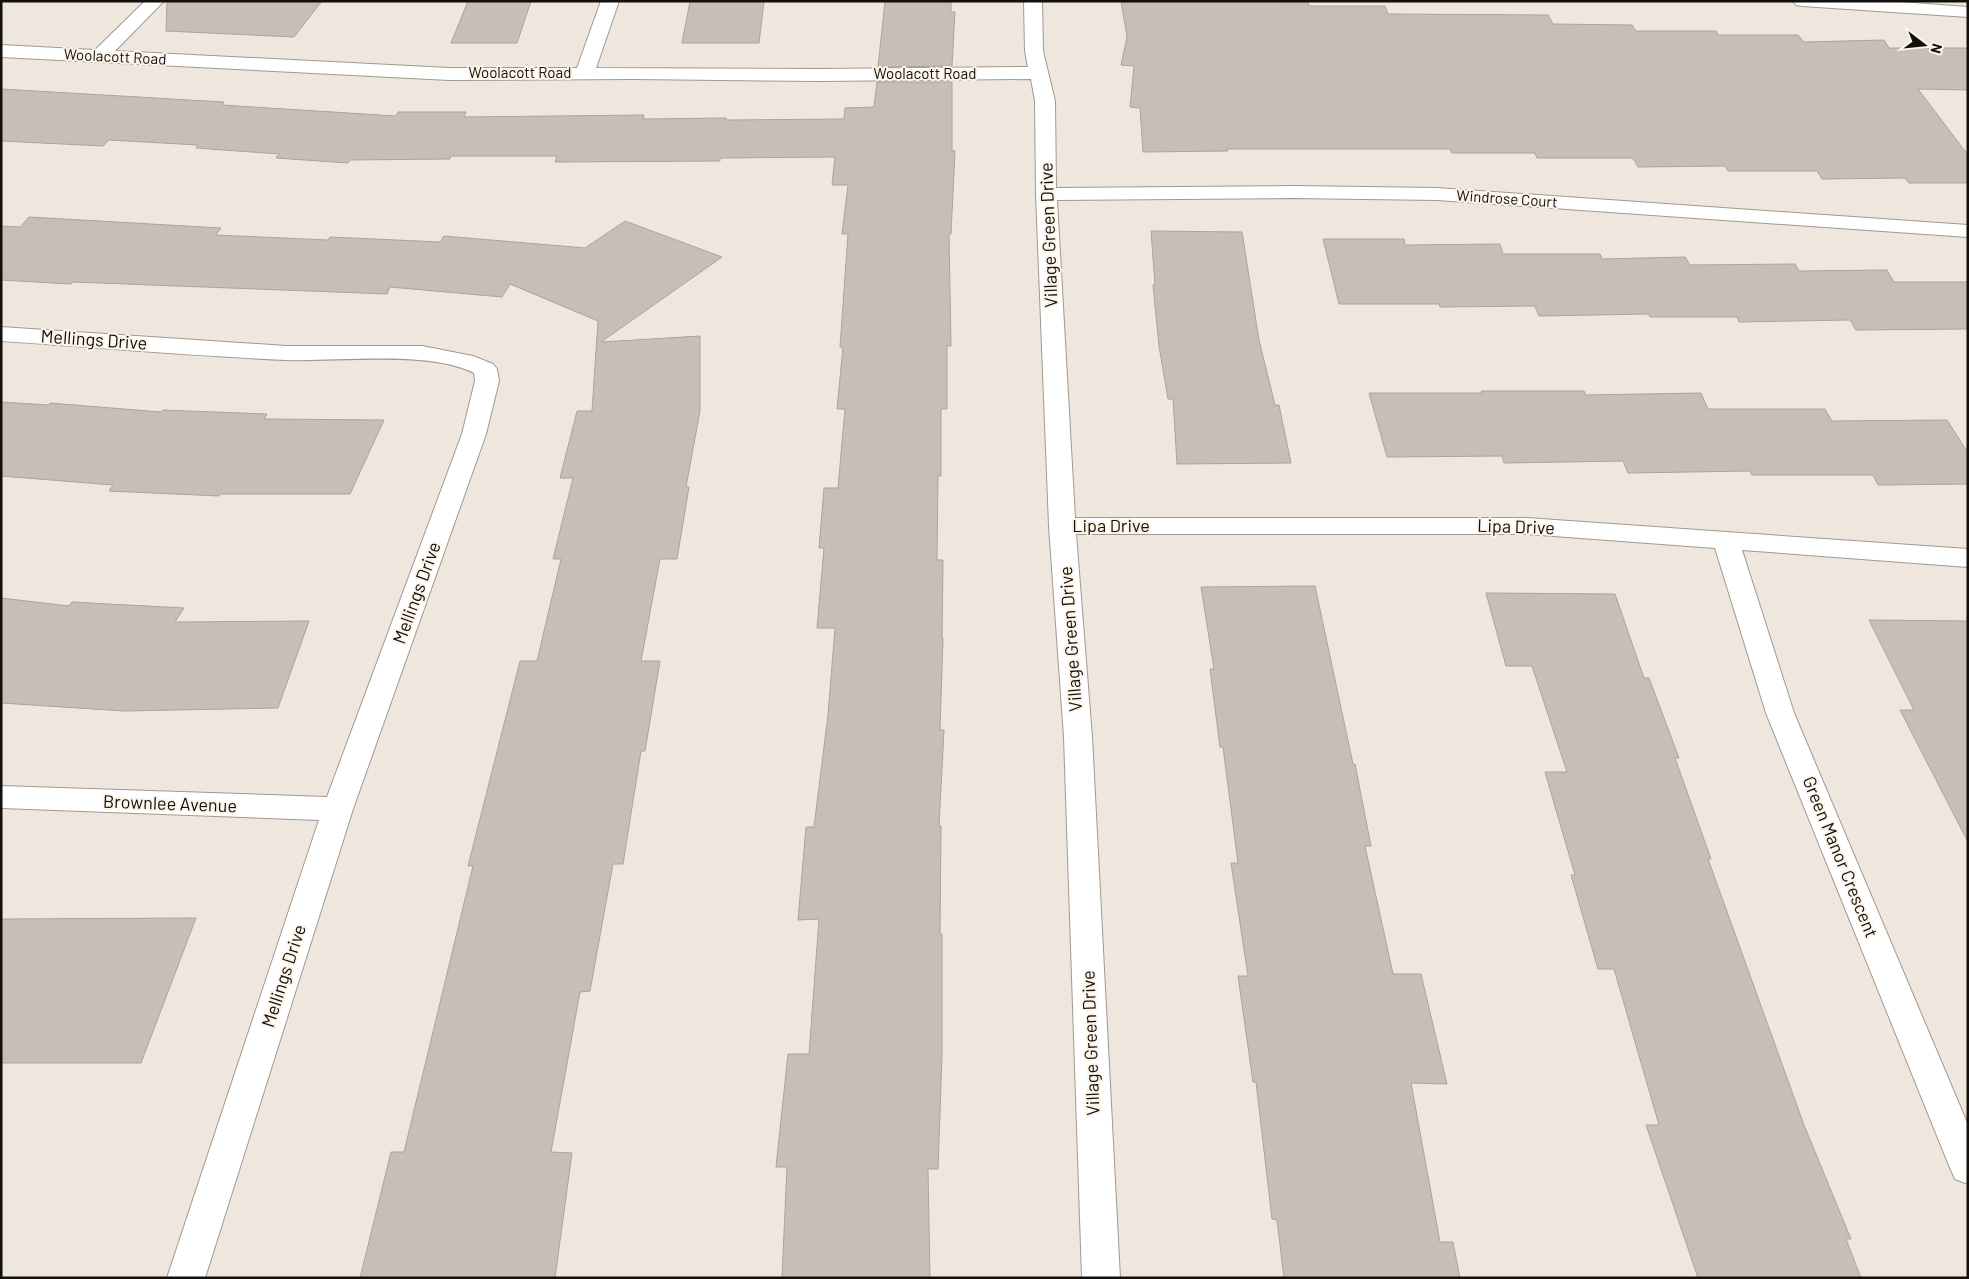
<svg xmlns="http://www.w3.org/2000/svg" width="1969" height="1279" font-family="Barlow,sans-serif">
<rect width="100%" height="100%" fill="#efe7dd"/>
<!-- building -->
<g fill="#c7bfb6" stroke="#aca49b">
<path d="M167 1H322L294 37 166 31Z"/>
<path d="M468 1H531L517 43H451Z"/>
<path d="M690 1H764L759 43H682Z"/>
<path d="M885 1H951V12H955L952 66 878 67Z"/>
<path d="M1121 1 1308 2 1309 6H1385L1388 14 1548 15 1553 24 1632 25 1636 31H1716L1718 35H1798L1804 42 1884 40 1889 48H1968V90L1918 89 1968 155V183H1909L1905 178 1822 179 1817 171H1728L1725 166 1638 167 1633 158H1537L1535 153H1452L1450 149H1227L1228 151 1143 152 1140 108 1130 107 1134 66 1121 65 1127 37Z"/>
<path d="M877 82H952V151H955L951 234H949L951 346H947V409H941V476H938L937 560H943L942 638H943L940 730H944L939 826H941L940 934H942V1056L938 1169H928L930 1278H782L787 1167H776L788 1054H809L819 919 798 920 806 827H814L828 715 835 628H817L824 548H819L824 488H838L845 409H837L843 347H840L848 234H842L848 185H832L835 157 720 158V161L555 162 557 156H451L450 159 350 160 348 163 276 158 279 154 196 148 198 145 109 140 103 146 1 141V89L224 102 222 105 396 116 398 112H466L464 117 644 115 643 119 726 118V120L844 119 845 108 874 107Z"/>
<path d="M29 217 221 228 216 235 328 240 330 237 440 242 444 236 585 248 625 221 722 257 601 342 700 336V411L686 487H689L677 559H660L641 661H660L645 751H641L623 864H613L590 991 580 992 551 1152 572 1153 555 1278H360L391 1152H404L473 866H468L520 661H537L561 559H553L573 478H560L577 411H592L598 321 510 284 502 297 390 287 387 294 73 282 71 284 1 280V226L20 227Z"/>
<path d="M1151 231 1242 232 1259 340 1275 405H1279L1291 463 1177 464 1173 399H1168L1159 346 1153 285H1155Z"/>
<path d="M1323 239H1404L1405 245 1500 244 1503 254H1600L1602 259 1685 257 1690 265 1795 264 1799 271 1887 270 1894 282H1968V329L1856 330 1850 320 1739 322 1737 317H1650L1649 314 1539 316 1535 306 1440 307 1439 304H1339Z"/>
<path d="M1481 391H1584L1586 395 1701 393 1708 409H1825L1832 421 1947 420 1968 453V484L1878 485 1873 475H1752L1750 471 1628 473 1623 461 1504 463 1502 456 1387 457 1369 393H1482Z"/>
<path d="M1 402 49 405 50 403 161 412 163 410 267 414 264 419 384 420 350 494H220L219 496 109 491 113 485 1 476Z"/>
<path d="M1315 586 1353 764H1355L1371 846H1365L1393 974H1421L1447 1084 1411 1083 1440 1242H1453L1460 1278H1284L1277 1220 1272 1219 1256 1082H1253L1238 976H1248L1231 863H1238L1223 747H1220L1210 669H1214L1201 587Z"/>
<path d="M1486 593 1615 594 1644 678H1649L1679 758H1675L1711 859H1708L1804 1125 1851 1239H1846L1861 1278H1698L1646 1125H1659L1614 969H1598L1571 875H1575L1545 772H1567L1532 666H1506Z"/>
<path d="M1 598 69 606 72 602 184 608 175 622 309 621 278 708 124 711 1 703Z"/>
<path d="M1869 620 1968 621V842L1900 710H1914Z"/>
<path d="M196 918 141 1063H1V919Z"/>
</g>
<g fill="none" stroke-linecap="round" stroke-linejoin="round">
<defs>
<g id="street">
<path d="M145 1H164L115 51 449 68H577L601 1H619L596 68 820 69 1028 67 1025 51 1024 1H1042L1043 51 1055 101 1056 188 1294 186 1437 188 1968 225V237L1437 200 1294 198 1057 200 1075 518H1527L1968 549V567L1742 550 1794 713 1968 1125V1184L1955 1179 1950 1168 1766 713 1715 548 1527 534H1076L1092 737 1120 1278H1082L1064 737 1049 526 1036 194 1035 101 1031 79 820 81 634 79 449 80 1 57V45L95 50Z"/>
<path d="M1793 1H1887L1968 7V17L1802 6 1796 5Z"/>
<path d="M1 327 286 346H422L473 356 493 364 497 369 499 381 486 434 353 809 205 1278H167L319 820 1 808V786L327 797 462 434 475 381 474 373C429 350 337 362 286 360 191 356 96 347 1 341Z"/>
</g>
</defs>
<!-- street casing -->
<use href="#street" stroke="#a19990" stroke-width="2"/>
<!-- street -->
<use href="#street" fill="#fff" fill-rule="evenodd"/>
</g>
<g text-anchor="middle" stroke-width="4" stroke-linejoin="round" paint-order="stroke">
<!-- far-street labels -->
<g font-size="15" fill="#120f0c" stroke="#fdf4ea">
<text transform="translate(115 57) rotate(3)" y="5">Woolacott Road</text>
<text x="520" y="78">Woolacott Road</text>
<text x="925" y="79">Woolacott Road</text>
<text transform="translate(1507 199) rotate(4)" y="5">Windrose Court</text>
</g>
<!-- street labels -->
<g font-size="18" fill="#120f0c" stroke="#fdf4ea">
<text transform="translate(1049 235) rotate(-92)" y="6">Village Green Drive</text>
<text transform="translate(94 340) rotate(4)" y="6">Mellings Drive</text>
<text x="1111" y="532">Lipa Drive</text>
<text transform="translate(1516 527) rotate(2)" y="6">Lipa Drive</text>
<text transform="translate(417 593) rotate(-70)" y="6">Mellings Drive</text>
<text transform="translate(1071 639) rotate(-94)" y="6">Village Green Drive</text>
<text transform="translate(170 804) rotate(2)" y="6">Brownlee Avenue</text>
<text transform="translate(1840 857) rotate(68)" y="6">Green Manor Crescent</text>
<text transform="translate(284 976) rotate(-72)" y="6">Mellings Drive</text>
<text transform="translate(1091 1043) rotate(-92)" y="6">Village Green Drive</text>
</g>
</g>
<!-- border -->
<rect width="1969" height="1279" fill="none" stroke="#120f0c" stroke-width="5"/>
<!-- north arrow -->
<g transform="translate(1924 45) rotate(106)" stroke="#fdf4ea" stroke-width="4" paint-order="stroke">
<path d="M0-4L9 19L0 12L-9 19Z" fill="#120f0c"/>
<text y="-8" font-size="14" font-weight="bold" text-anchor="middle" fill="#120f0c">N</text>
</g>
</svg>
